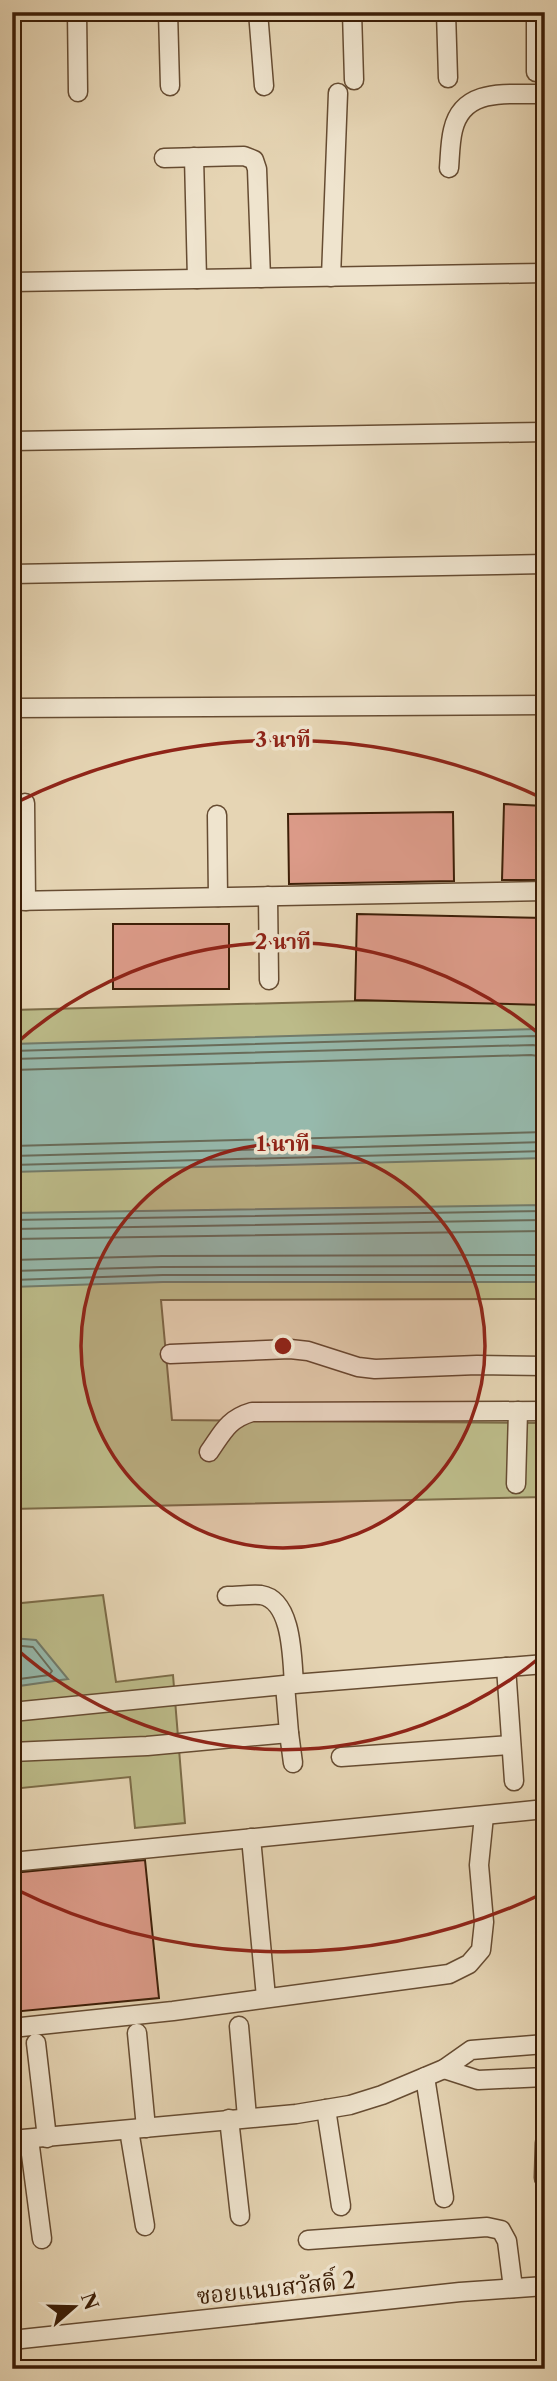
<svg xmlns="http://www.w3.org/2000/svg" width="557" height="2381" font-family="'Libre Caslon Text','Noto Serif Thai',serif">
<rect width="100%" height="100%" fill="#e6d5b4"/>
<filter id="stains"><feTurbulence type="fractalNoise" baseFrequency=".00286" numOctaves="4"/><feColorMatrix values="0 0 0 0 .2 0 0 0 0 .09 0 0 0 0 .02 0 0 0 .5 -.17"/></filter>
<radialGradient id="worn" r=".72"><stop offset=".6" stop-color="#630" stop-opacity="0"/><stop offset="1" stop-color="#630" stop-opacity=".3"/></radialGradient>
<!-- green -->
<g fill="#bcbb89" stroke="#7c6c48" stroke-width="2">
<path d="M545 996V1299L161 1300 172 1420 545 1423V1497L12 1509V1010Z"/>
<path d="M103 1595 116 1682 173 1675 185 1823 135 1828 130 1777 12 1789V1604Z"/>
</g>
<!-- water -->
<g fill="#96b9ac" stroke="#727b6a" stroke-width="2">
<path d="M538 1029 545 1032V1158L12 1172V1044Z"/>
<path d="M545 1205V1282H163L12 1287V1213Z"/>
<path d="M12 1638 36 1640 68 1679 12 1687Z"/>
</g>
<g fill="none" stroke-linecap="round" stroke-linejoin="round">
<!-- shore -->
<g stroke="#696c5a" stroke-width="2">
<path d="M12 1051 535 1036 545 1038"/>
<path d="M12 1059 533 1045 545 1047"/>
<path d="M12 1070 531 1055 545 1057"/>
<path d="M12 1146 545 1132"/>
<path d="M12 1156 545 1142"/>
<path d="M12 1165 545 1151"/>
<path d="M12 1220 545 1211"/>
<path d="M12 1229 545 1220"/>
<path d="M12 1239 545 1231"/>
<path d="M12 1260 162 1256 545 1255"/>
<path d="M12 1271 162 1267 545 1266"/>
<path d="M12 1280 163 1275H545"/>
<path d="M12 1645 33 1647 52 1671 49 1675 12 1680"/>
</g>
</g>
<!-- building -->
<g fill="#dc9b89" stroke="#3c1e07" stroke-width="2">
<path d="M504 804 545 806V880H502Z"/>
<path d="M453 812 454 881 289 884 288 814Z"/>
<path d="M357 914 545 918V1005L355 1000Z"/>
<rect x="113" y="924" width="116" height="65"/>
<path d="M145 1860 159 1998 12 2012V1873Z"/>
</g>
<g fill="none" stroke-linecap="round" stroke-linejoin="round">
<defs>
<g id="minor">
<path d="M77 12 78 92"/>
<path d="M168 12 170 86"/>
<path d="M258 12 264 86"/>
<path d="M352 12 354 80"/>
<path d="M446 12 448 78"/>
<path d="M536 12V72"/>
<path d="M194 157 197 279"/>
<path d="M164 158 244 156 254 160 257 169 261 278"/>
<path d="M449 168C450 156 450 142 453 130 463 86 509 95 545 94"/>
<path d="M331 277 338 93"/>
<path d="M12 282 545 273"/>
<path d="M12 441 545 432"/>
<path d="M12 574 545 564"/>
<path d="M12 708 545 705"/>
<path d="M25 803 26 901"/>
<path d="M217 815 218 897"/>
<path d="M268 896 269 980"/>
<path d="M12 901 545 891"/>
<path d="M170 1354 290 1349 308 1351 358 1367 375 1369 477 1365 545 1366"/>
<path d="M209 1452C223 1432 228 1419 252 1412L545 1411"/>
<path d="M516 1484 518 1411"/>
<path d="M227 1596C238 1596 251 1594 261 1595 293 1600 292 1660 294 1684"/>
<path d="M506 1667 514 1781"/>
<path d="M12 1712 294 1684 545 1664"/>
<path d="M289 1733 293 1763"/>
<path d="M12 1752 147 1746 289 1733 285 1685"/>
<path d="M341 1757 511 1745"/>
<path d="M251 1838 266 1997"/>
<path d="M12 1862 545 1809"/>
<path d="M239 2026 247 2117"/>
<path d="M12 2028 173 2011 449 1974 469 1964 481 1950 484 1922 479 1865 484 1816"/>
<path d="M137 2033 146 2128"/>
<path d="M36 2043 47 2138"/>
<path d="M444 2069 478 2080 545 2077"/>
<path d="M425 2077 444 2198"/>
<path d="M326 2109 341 2206"/>
<path d="M229 2119 240 2216"/>
<path d="M129 2130 145 2226"/>
<path d="M29 2139 42 2239"/>
<path d="M12 2140 296 2114 350 2105 382 2095 444 2069 471 2050 545 2044"/>
<path d="M544 2178 545 2143"/>
<path d="M308 2240 487 2227 501 2230 507 2241 513 2288"/>
<path d="M12 2340 460 2292 545 2286"/>
</g>
</defs>
<!-- minor casing -->
<use href="#minor" stroke="#664c32" stroke-width="21"/>
<!-- minor -->
<use href="#minor" stroke="#efe4ce" stroke-width="18"/>
</g>
<!-- distance rings -->
<circle cx="283" cy="1346" r="202" fill="#8f2418" fill-opacity=".12"/>
<g fill="none" stroke="#8f2418" stroke-width="3.5">
<circle cx="283" cy="1346" r="202"/>
<path d="M543 1655A404 404 0 0 1 13 1646M13 1046A404 404 0 0 1 543 1037"/>
<path d="M544 1893A606 606 0 0 1 13 1888M13 804A606 606 0 0 1 544 799"/>
</g>
<g text-anchor="middle" stroke-width="7" stroke-linejoin="round" paint-order="stroke">
<!-- street labels -->
<g font-size="23" fill="#3c1e07" stroke="#efe4ce">
<text transform="translate(276 2288) rotate(-6)" y="8">ซอยแนบสวัสดิ์ 2</text>
</g>
</g>
<circle cx="283" cy="1346" r="10" fill="#8f2418" stroke="#efe4ce" stroke-width="3.5"/>
<g font-size="21" text-anchor="middle" font-weight="bold" fill="#8f2418" stroke="#efe4ce" stroke-width="7" stroke-linejoin="round" paint-order="stroke">
<text x="283" y="747">3 นาที</text>
<text x="283" y="949">2 นาที</text>
<text x="283" y="1151">1 นาที</text>
</g>
<!-- margin -->
<rect width="557" height="2381" fill="none" stroke="#e6d5b4" stroke-width="42"/>
<rect x="14" y="14" width="529" height="2353" fill="none" stroke="#3c1e07" stroke-width="3.5"/>
<rect x="21" y="21" width="515" height="2339" fill="none" stroke="#3c1e07" stroke-width="2"/>
<!-- north arrow -->
<g transform="translate(74 2307) rotate(70)" stroke="#efe4ce" stroke-width="5" paint-order="stroke">
<path d="M0-5L12 26L0 18L-12 26Z" fill="#3c1e07"/>
<text y="-10" font-size="19" font-weight="bold" text-anchor="middle" fill="#3c1e07">N</text>
</g>
<rect width="100%" height="100%" filter="url(#stains)"/>
<rect width="100%" height="100%" fill="url(#worn)"/>
</svg>
